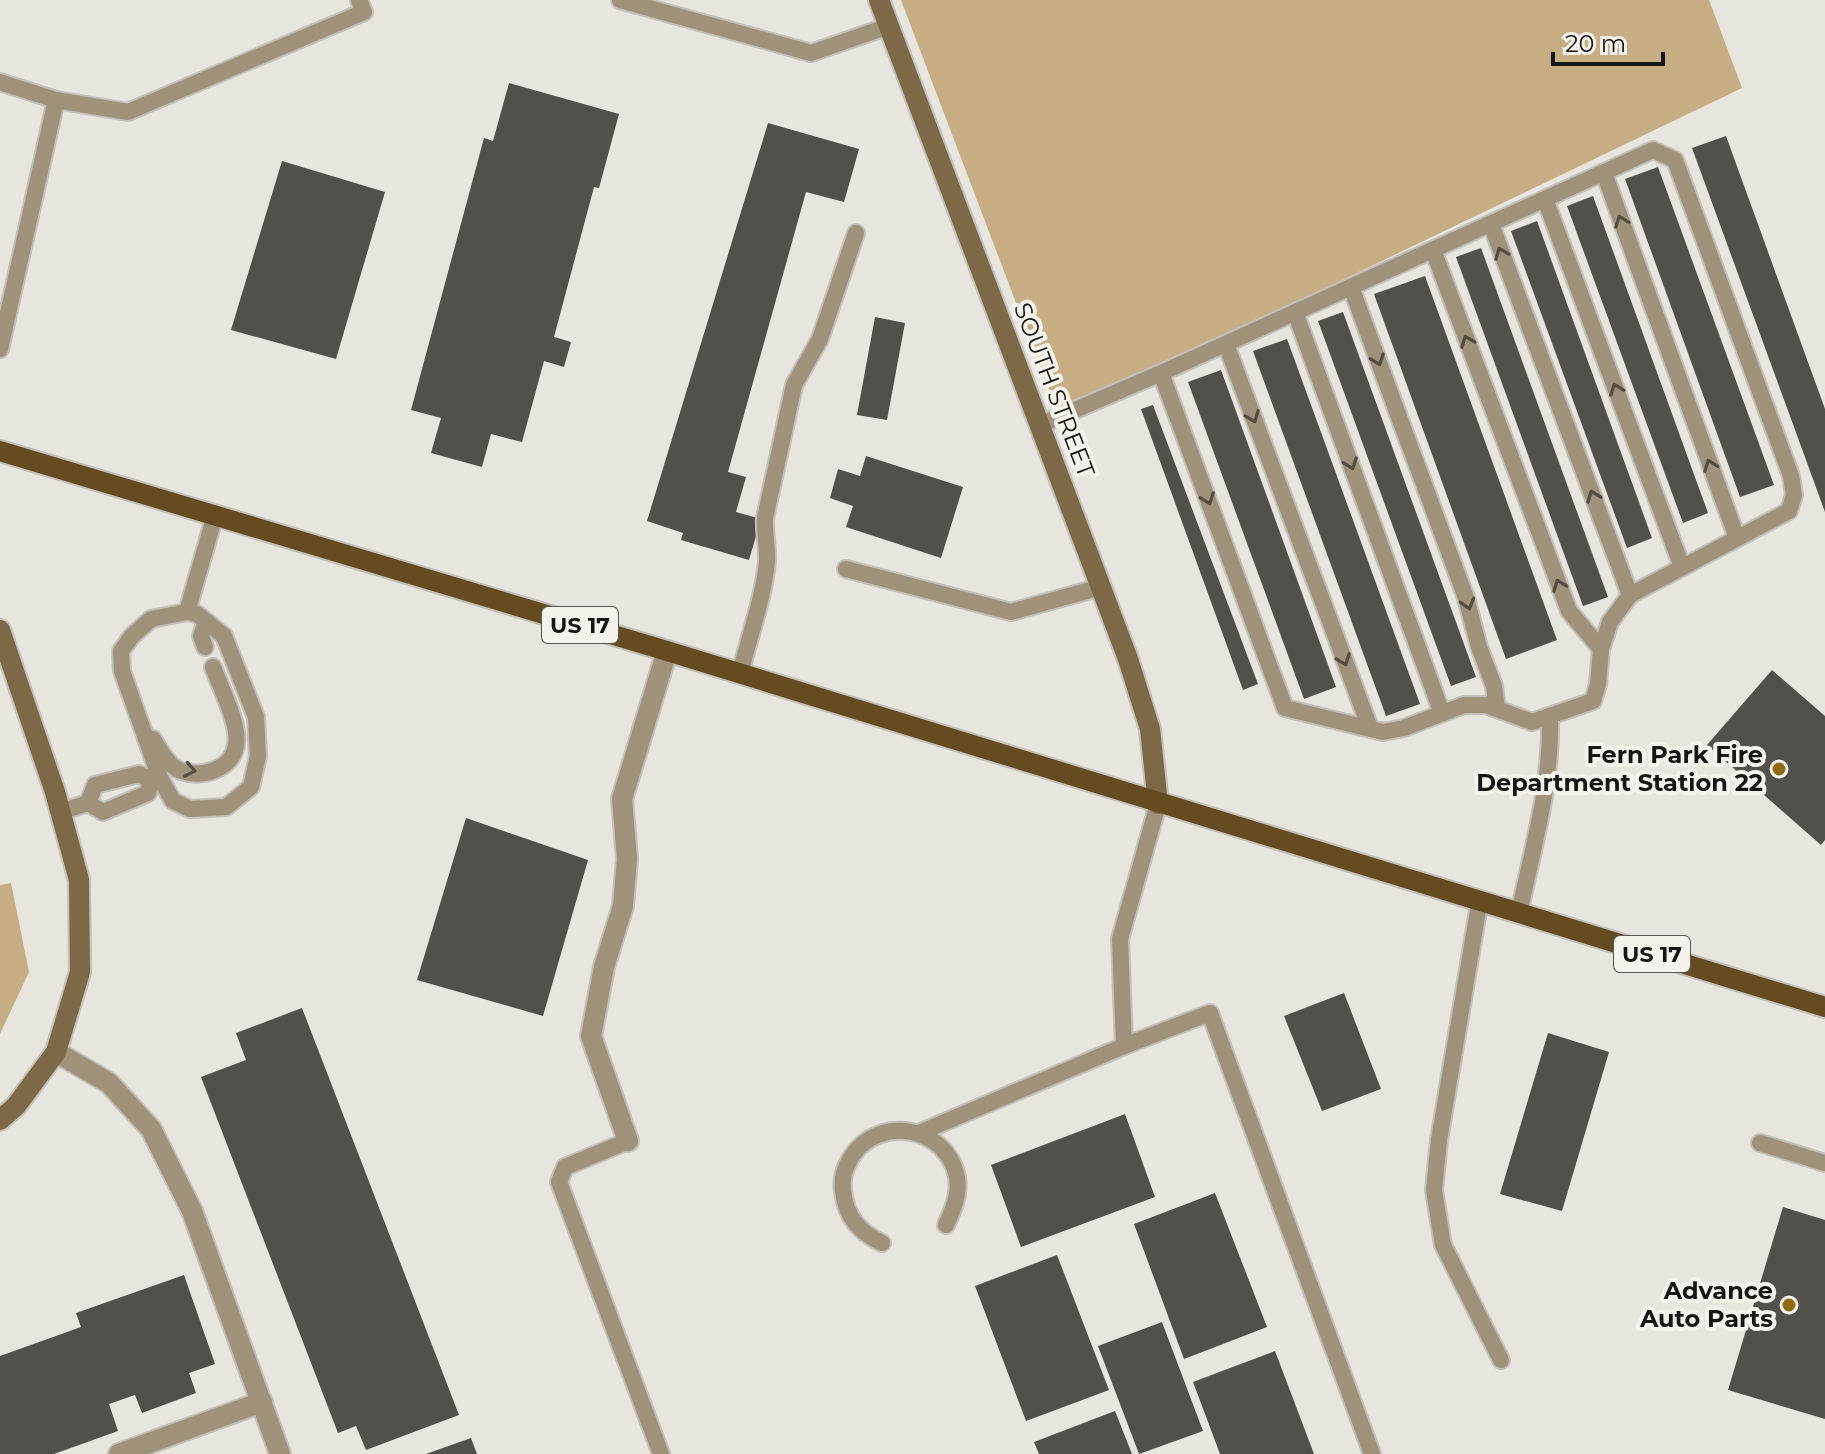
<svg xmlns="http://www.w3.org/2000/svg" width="1825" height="1454" font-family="Montserrat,sans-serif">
<rect width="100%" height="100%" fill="#e8e4de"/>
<!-- green -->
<g fill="#c7ad84">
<path d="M901 0H1709L1742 88 1059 416Z"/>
<path d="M11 883 29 972 0 1034V885Z"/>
</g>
<!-- building -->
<g fill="#53504b">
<path d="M509 83 619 114 599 188 594 187 554 337 571 342 564 367 544 361 522 442 491 434 482 467 431 453 441 418 411 410 484 138 493 141Z"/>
<path d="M768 123 859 149 844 202 806 192 728 472 746 477 736 512 761 519 749 560 681 540 683 533 647 521Z"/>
<path d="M1726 136 1825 409V512L1692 148Z"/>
<path d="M282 161 385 192 336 359 231 330Z"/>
<path d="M1658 167 1774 485 1740 497 1625 179Z"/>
<path d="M1593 196 1708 513 1683 523 1567 206Z"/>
<path d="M1537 221 1652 538 1627 548 1511 231Z"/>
<path d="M1481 248 1608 597 1583 606 1456 257Z"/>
<path d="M1425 276 1557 640 1506 659 1374 294Z"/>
<path d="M1343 312 1476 677 1451 686 1318 321Z"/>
<path d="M875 317 905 323 887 420 857 415Z"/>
<path d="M1287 339 1420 704 1386 716 1253 351Z"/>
<path d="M1221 370 1336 687 1304 699 1188 382Z"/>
<path d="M1153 405 1258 684 1243 690 1141 409Z"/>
<path d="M866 456 963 487 941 558 846 527 853 506 830 498 838 469 860 476Z"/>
<path d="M1772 670 1825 716V840L1821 845 1707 745Z"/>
<path d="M466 818 588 860 543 1016 417 980Z"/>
<path d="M1344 993 1381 1089 1322 1111 1284 1016Z"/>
<path d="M302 1008 459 1415 366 1450 356 1426 338 1433 201 1077 246 1060 236 1033Z"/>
<path d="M1548 1033 1609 1052 1562 1211 1500 1194Z"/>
<path d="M1125 1114 1155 1197 1021 1247 991 1165Z"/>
<path d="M1215 1193 1267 1327 1184 1359 1134 1224Z"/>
<path d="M1783 1207 1825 1220V1419L1728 1390Z"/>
<path d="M1057 1255 1109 1390 1026 1421 975 1286Z"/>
<path d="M184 1275 215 1364 189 1373 196 1393 142 1413 135 1395 109 1404 118 1431 54 1454H0V1356L81 1327 76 1313Z"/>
<path d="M1162 1322 1203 1431 1139 1454 1098 1346Z"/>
<path d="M1275 1351 1314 1454H1220L1193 1382Z"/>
<path d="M1115 1411 1132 1454H1039L1034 1442Z"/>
<path d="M471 1438 477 1454H426Z"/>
</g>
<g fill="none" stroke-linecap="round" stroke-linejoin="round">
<defs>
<g id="lane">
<path d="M620 0 811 53 889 26"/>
<path d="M0 82 56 100 0 349"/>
<path d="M56 100 128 112 364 12 359 0"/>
<path d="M1604 173 1737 538"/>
<path d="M1545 199 1682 567"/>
<path d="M1491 224 1630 595"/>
<path d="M1433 250 1569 611 1601 649"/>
<path d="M1351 287 1466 598 1479 647 1494 686 1497 709"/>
<path d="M1295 312 1442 713"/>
<path d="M1226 344 1370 728"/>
<path d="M1040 425 1161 373 1653 150 1675 160 1791 476 1794 495 1789 511 1630 595 1610 622 1601 649 1598 684 1593 701 1532 722 1486 705H1464L1404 728 1383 732 1285 708 1161 373"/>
<path d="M846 569 1011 612 1101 587"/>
<path d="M187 612 197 614 224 636 256 717 258 756 251 787 226 807 190 809 173 801 160 778 122 671 121 651 132 636 151 619Z"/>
<path d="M187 612 215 515"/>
<path d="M205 647 201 636 206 621"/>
<path d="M740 674C749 637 763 600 767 562 768 548 764 532 765 518L794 385 820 339 856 233"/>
<path d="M153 739C160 750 168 766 181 771 202 778 232 770 236 745 240 724 220 687 213 667"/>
<path d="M88 803 95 785 139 774 151 780 158 778"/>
<path d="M1158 804 1120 939 1124 1046 1210 1013 1372 1454"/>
<path d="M60 812 88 803 103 812 148 793 151 780"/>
<path d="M1480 899 1439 1140 1434 1190 1443 1245 1501 1360"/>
<path d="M1519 913C1533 848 1552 783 1550 716"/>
<path d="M919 1133 1124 1046"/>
<path d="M628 1141 565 1167 559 1182 661 1454"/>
<path d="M1760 1143 1825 1163"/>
<path d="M882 1243C859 1232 846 1217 843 1191 841 1179 845 1167 852 1156 880 1114 947 1127 957 1177 960 1194 953 1210 946 1225"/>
</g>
<g id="street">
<path d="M56 1052 109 1083 151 1129 192 1211 280 1454"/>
<path d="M628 1141 591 1036 604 967 623 906 627 859 622 799 667 651"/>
<path d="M119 1454 262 1402"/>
</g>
<g id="secondary">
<path d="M879 0 1128 659 1150 729 1158 804"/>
<path d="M0 630 55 792 79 880 80 972 56 1052 16 1106 0 1120"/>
</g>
<path id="primary" d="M0 451 667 651 1825 1007"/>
</defs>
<!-- lane casing -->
<use href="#lane" stroke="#c2bfb9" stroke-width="20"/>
<!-- street casing -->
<use href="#street" stroke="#c2bfb9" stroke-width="24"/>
<!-- secondary casing -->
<use href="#secondary" stroke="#c2bfb9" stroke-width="24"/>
<!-- primary casing -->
<use href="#primary" stroke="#c2bfb9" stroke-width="24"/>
<!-- lane -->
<use href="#lane" stroke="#9f917a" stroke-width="16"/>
<!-- street -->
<use href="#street" stroke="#9f917a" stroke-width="20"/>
<!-- secondary -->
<use href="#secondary" stroke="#7d6947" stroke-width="20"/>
<!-- primary -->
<use href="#primary" stroke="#654c20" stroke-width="20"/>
</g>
<!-- one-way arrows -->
<defs><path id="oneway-chevron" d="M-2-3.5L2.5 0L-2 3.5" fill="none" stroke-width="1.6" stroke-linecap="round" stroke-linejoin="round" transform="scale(2)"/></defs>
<g stroke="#544d41">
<use href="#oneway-chevron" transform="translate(1621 221) rotate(-110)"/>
<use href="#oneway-chevron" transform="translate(1501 253) rotate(-111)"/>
<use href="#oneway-chevron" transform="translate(1467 341) rotate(-111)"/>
<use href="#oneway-chevron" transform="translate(1378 360) rotate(70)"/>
<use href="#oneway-chevron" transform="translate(1616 389) rotate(-110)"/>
<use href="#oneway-chevron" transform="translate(1253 417) rotate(69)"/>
<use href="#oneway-chevron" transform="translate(1351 464) rotate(70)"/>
<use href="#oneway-chevron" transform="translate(1710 465) rotate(-110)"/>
<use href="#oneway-chevron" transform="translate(1593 496) rotate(-111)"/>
<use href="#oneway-chevron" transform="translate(1208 499) rotate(70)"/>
<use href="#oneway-chevron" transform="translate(1559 585) rotate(-111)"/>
<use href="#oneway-chevron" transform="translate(1468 604) rotate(74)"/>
<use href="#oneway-chevron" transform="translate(1344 660) rotate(69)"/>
<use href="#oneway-chevron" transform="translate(190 770) rotate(10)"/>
</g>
<!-- markers -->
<g fill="#936a14" stroke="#f5f1eb" stroke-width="3">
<circle cx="1779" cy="769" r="8"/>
<circle cx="1789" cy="1305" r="8"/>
</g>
<g text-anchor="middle" stroke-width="8" stroke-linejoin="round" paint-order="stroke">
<!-- shield labels -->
<g fill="#f5f1eb" stroke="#595754" stroke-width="2">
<rect x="542" y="607" width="76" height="36" rx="6"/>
<rect x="1614" y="936" width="76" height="36" rx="6"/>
</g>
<g font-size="22" font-weight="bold" fill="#161513">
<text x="580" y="633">US 17</text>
<text x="1652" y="962">US 17</text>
</g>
<!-- street labels -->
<g font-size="24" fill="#161513" stroke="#f5f1eb">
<text transform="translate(1054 390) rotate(69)" y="8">SOUTH STREET</text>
</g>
<!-- poi labels -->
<g font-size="24" font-weight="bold" fill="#161513" stroke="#f5f1eb" text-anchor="end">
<text x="1763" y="763">Fern Park Fire<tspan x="1763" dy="28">Department Station 22</tspan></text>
<text x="1773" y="1299">Advance<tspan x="1773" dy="28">Auto Parts</tspan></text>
</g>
</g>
<!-- scale -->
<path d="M1553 52v12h110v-12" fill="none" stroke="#161513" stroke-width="4"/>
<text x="1565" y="52" font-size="24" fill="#161513" stroke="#f5f1eb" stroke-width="6" paint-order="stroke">20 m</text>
</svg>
